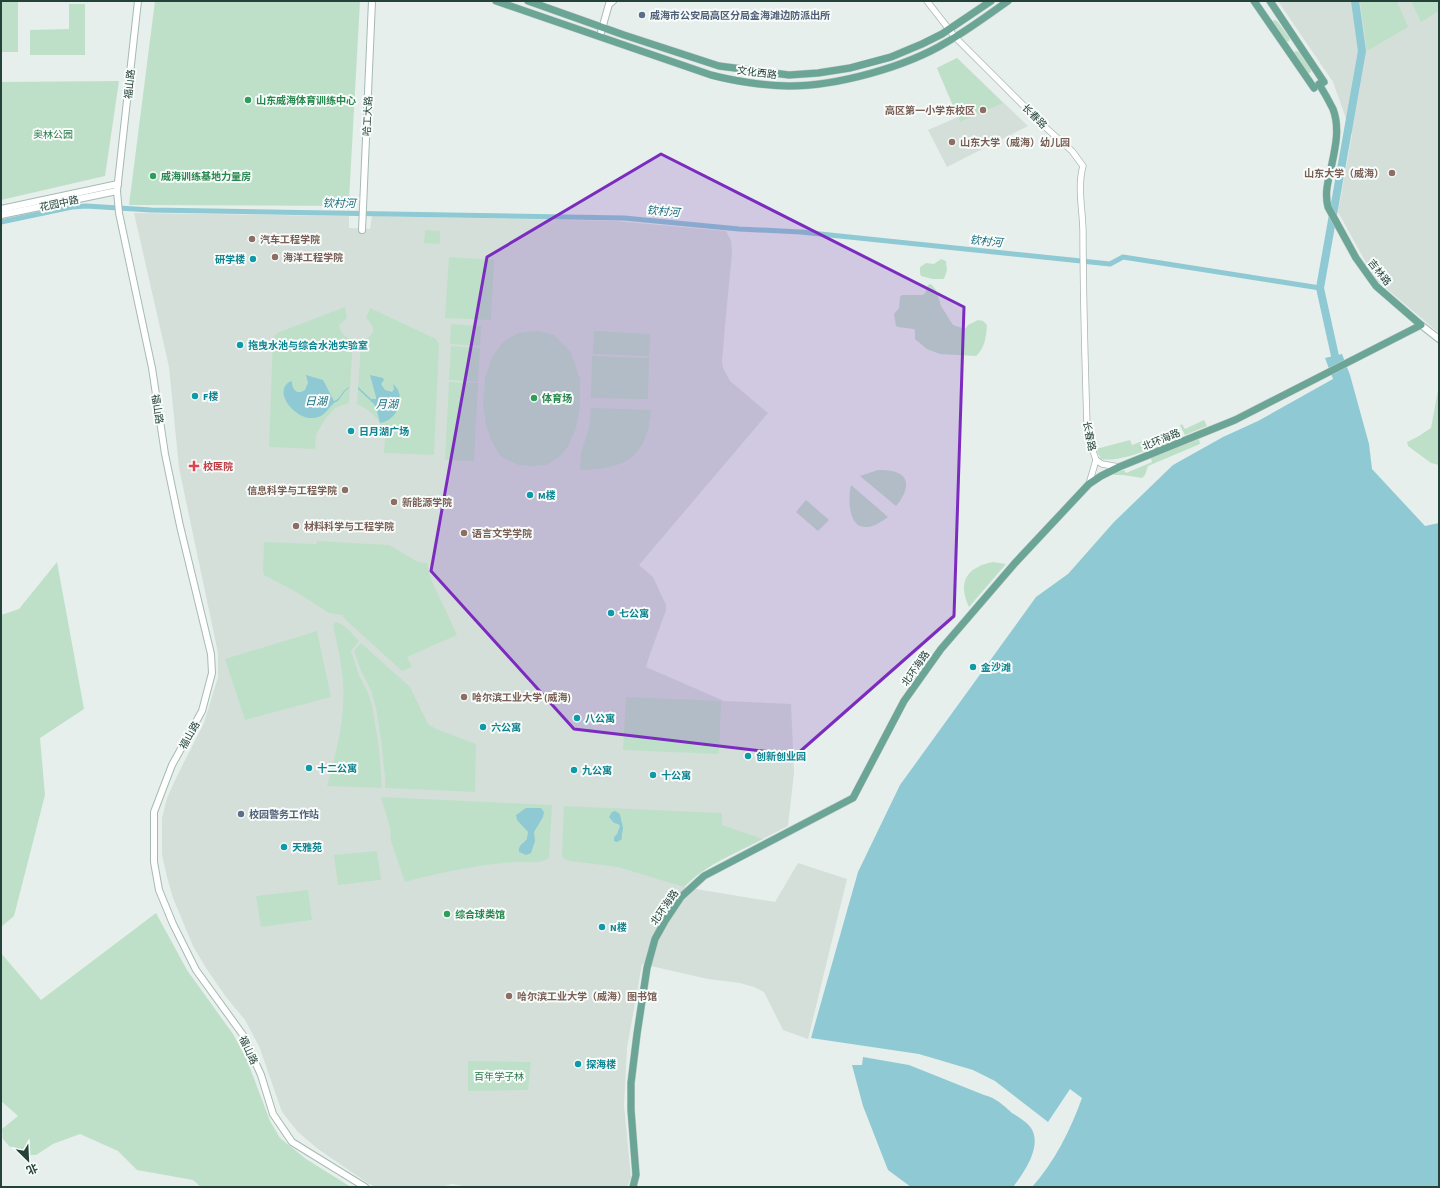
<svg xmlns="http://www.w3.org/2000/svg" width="1440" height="1188" font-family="'Source Sans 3','Noto Sans SC',sans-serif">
<rect width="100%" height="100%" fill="#e6efeb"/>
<!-- built -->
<g fill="#d4dfda">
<path d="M1278 1H1439V333L1375 279 1338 212 1352 135 1333 82Z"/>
<path d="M957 58 1028 126 947 167 928 130 958 117 937 68Z"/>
<path d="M134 213 349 216V228L370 229 372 216 615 221 726 231 731 241 732 253 725 325 722 361 723 368 730 381 768 413 639 565 653 577 666 605V610L649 657 646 667 724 701 791 704 794 773 788 826 717 862 698 874 684 887 775 902 798 863 847 879 808 1039 783 1030 764 992 754 987 740 983 708 979 642 964 627 1048 624 1105 631 1178 627 1187H468L452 1184 441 1187H376L369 1184 318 1149 298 1132 282 1112 259 1046 245 1020 226 997 206 968 193 946 173 898 167 877 162 855V818L167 798 177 776 204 723 218 677V653L179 468 169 367Z"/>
</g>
<!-- green -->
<g fill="#bfe0c8">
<rect x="1" y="1" width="17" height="51"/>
<path d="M155 1H360L349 200 346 206 129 205Z"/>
<path d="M1360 1H1397L1408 27 1367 51Z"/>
<path d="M1411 1H1439V11L1421 22Z"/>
<path d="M69 4H85V55H30V30L69 29Z"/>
<path d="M1274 20 1277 21 1289 37 1290 40 1287 42 1285 41 1273 24V21Z"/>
<path d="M1296 51 1299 52 1310 68 1311 72 1309 73 1306 72 1295 55 1294 52Z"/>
<path d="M957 58 1003 103 960 122 937 68Z"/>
<path d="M119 81 105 176 1 200V82Z"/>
<path d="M425 230 440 231V244L424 243Z"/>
<path d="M449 257 494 260 491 320 445 318Z"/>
<path d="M941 259 946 261 947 270 944 279H933L921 276 920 273V267L926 263 934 264Z"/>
<path d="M931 284 936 290 941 306 953 325 965 329 968 325 978 320 983 321 987 325C986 337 985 348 976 356L940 354 927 349 915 339V331L914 329 898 327 896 326 894 314 899 308 900 297 902 295H923L925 293 928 285Z"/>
<path d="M345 307 347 318 339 325C341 334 345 337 353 340L349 403 335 408 325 419 316 435 315 449 269 447 273 338 277 333Z"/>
<path d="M370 308 436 339 439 344 434 455 384 453C384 448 385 442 385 437 382 421 371 410 357 404L361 341C375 336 377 328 366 318Z"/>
<path d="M451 324 481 326 480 346 450 344Z"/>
<path d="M538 331 554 335 570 351 580 379V406L576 428 567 448 558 458 546 465 530 466 519 465 501 457 492 442 486 425 483 405 485 379 492 357 503 342 518 333Z"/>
<path d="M594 331 650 334 649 356 593 354Z"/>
<path d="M451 346 480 348 478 382 449 380Z"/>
<path d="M592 356 649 358 648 399 591 398Z"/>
<path d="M449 382 478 383 474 461 445 460Z"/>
<path d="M1439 385V465L1431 463 1408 446 1407 442 1419 436 1431 428Z"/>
<path d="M591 408 651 410C647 458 625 469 580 470L581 453 589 428Z"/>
<path d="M1204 420 1207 426 1185 435 1180 425 1182 424 1185 429Z"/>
<path d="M1175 428 1181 436C1159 445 1123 463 1101 459L1096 449 1130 440 1132 445Z"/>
<path d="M1199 439 1200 444 1148 466 1145 475 1142 478 1123 475H1114L1113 473 1124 470 1126 473 1152 462 1151 458Z"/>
<path d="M878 470C908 469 914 484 896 506L860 476Z"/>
<path d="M851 485 888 517C882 521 873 528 865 527 848 527 848 497 851 485Z"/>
<path d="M806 500 829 520 818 531 796 512Z"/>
<path d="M317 541 389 545 418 562 427 563 430 577 457 635 407 657 412 667 402 671 346 620 342 615 329 613 298 593 264 575 263 571 264 542 316 544Z"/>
<path d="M57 562 84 709 40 738 45 795 14 916 1 927V615L19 609Z"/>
<path d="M993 562 1006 564 969 607C957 582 967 567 993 562Z"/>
<path d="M335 622C344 623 353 635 359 641L351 651 359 675 368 693 372 705 379 748 382 788 327 786C334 759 342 732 343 705 345 678 339 652 333 626Z"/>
<path d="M317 631 331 697 245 720 225 659Z"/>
<path d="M361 643 410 687 428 724 434 728 476 744 475 792 385 788V777L381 740 376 708 371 690 361 671 354 651Z"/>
<path d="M626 697 721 701 719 754 623 750Z"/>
<path d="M381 797 552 805 549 858C541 864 529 862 519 862 480 864 443 872 405 882L391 841 390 828Z"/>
<path d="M564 806 722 813V825L763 839C736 853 705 865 684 887L618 867 570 861 563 858 562 854Z"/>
<path d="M377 851 381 880 338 885 334 855Z"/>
<path d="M308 890 312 920 261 927 256 896Z"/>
<path d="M156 913 187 970 233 1034 247 1060 270 1121 280 1138 306 1159 351 1187H201L193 1180 137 1170 118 1151 80 1134 53 1144 36 1155H27L9 1146 3 1139 2 1129 18 1116 1 1101V953L41 1000Z"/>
<path d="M468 1061 531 1062 528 1090 468 1091Z"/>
</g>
<!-- water -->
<g fill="#8ec9d4">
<path d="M1342 354 1350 375 1369 444 1372 469 1425 526 1439 523V1187H1032C1054 1163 1071 1129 1082 1098L1070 1089 1048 1122 995 1081 973 1070 919 1054 811 1038 858 872 900 785 1036 597 1068 574 1114 522 1173 465 1223 437 1258 421 1333 379 1325 358Z"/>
<path d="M306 375 323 380 334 401C341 399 341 391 349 387L348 389C343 392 344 394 340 398 339 401 335 402 333 404 326 411 324 417 313 418 296 420 271 391 291 381L292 382C292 388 295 393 301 392L305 390 308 383Z"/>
<path d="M370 375 383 378 384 380 381 384 385 390 392 392 394 389 393 384C408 396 397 421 380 423L377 411 374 404 358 389V387L371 399H376V397Z"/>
<path d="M526 808H541L544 812 543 817 534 832 535 841 531 853 526 855 519 852C518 845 523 844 527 839 527 838 528 833 528 832L517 820 516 815Z"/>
<path d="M615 811 620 814C620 816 623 826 623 828 623 833 621 834 622 839L617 842 614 841V837L617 834 620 826 618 824 614 823 609 817 612 812Z"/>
<path d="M863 1057 909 1065 984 1095C996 1098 1002 1104 1012 1113 1018 1117 1027 1122 1031 1128 1043 1146 1023 1174 1013 1187H911L888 1170 863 1106 852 1065H862Z"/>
</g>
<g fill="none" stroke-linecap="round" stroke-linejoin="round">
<!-- canal -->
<path stroke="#8ec9d4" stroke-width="5" d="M1 222 72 207 86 206 151 210 624 218 739 229 801 232 1110 264 1123 257 1320 288"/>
<!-- river -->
<path stroke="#8ec9d4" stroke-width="8" d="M1335 356 1320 288 1362 51 1355 1"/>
<defs>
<g id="tertiary">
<path d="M927 1 955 37 1045 127 1072 151 1083 166C1077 188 1083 211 1083 233 1083 298 1085 362 1087 426L1090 442 1096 460 1089 484"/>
<path d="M1096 460 1102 464 1119 467"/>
</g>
<g id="secondary">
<path d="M138 1 117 191 119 213 152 368 165 454 180 526 211 654 212 673 202 711 172 765 154 812V862L159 890 173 924 196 970 243 1035 261 1075 273 1114 292 1142 365 1187"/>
<path d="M600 36 609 4 613 1"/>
<path d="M1 209 118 184"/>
<path d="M1 215 117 191"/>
<path d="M362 230 372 1"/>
<path d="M1421 325 1439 339"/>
</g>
<g id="primary">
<path d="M496 1 711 75C734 81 766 86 789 86 837 86 906 67 947 42 968 30 988 15 1008 1"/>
<path d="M528 1 624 35 719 66 789 75 818 73 850 68 891 57 922 44 942 34 991 1"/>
<path d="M1254 1 1314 88"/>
<path d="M1270 1 1324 82"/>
<path d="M633 1187 636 1175 631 1110V1083L637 1034 647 968 655 939 665 921 681 897 704 876 853 798 904 701 941 649 1015 563 1089 484 1101 476 1119 467 1235 420 1421 325 1376 286 1356 258 1328 207C1325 195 1327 185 1330 173 1334 153 1341 130 1333 109 1329 101 1324 92 1319 84"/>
</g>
</defs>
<!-- tertiary casing -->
<use href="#tertiary" stroke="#a8b8b2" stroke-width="7"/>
<!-- secondary casing -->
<use href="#secondary" stroke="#a4bbb3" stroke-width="8"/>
<!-- primary casing -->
<use href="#primary" stroke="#c2cac8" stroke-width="8"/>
<!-- tertiary -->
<use href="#tertiary" stroke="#fff" stroke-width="5.5"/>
<!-- secondary -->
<use href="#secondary" stroke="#fff" stroke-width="6"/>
<!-- primary -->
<use href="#primary" stroke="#6aa596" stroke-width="7"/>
</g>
<!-- marked area -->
<path fill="#7b2cbf" fill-opacity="0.2" stroke="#7b2cbf" stroke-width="3" stroke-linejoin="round" d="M661 154 964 307 954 616 796 755 574 729 431 571 487 257Z"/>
<!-- markers -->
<g fill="#5c6f8a" stroke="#f7fbf9" stroke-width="1.5">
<circle cx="642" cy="15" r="4"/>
<circle cx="241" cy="814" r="4"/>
</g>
<g fill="#2e9e5b" stroke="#f7fbf9" stroke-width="1.5">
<circle cx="248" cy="100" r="4"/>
<circle cx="153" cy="176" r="4"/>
<circle cx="534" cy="398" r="4"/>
<circle cx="447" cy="914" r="4"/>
</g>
<g fill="#8d6e63" stroke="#f7fbf9" stroke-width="1.5">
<circle cx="983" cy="110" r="4"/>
<circle cx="952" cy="142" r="4"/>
<circle cx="1392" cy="173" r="4"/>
<circle cx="252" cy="239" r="4"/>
<circle cx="275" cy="257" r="4"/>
<circle cx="345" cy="490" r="4"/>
<circle cx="394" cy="502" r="4"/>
<circle cx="296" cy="526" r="4"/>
<circle cx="464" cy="533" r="4"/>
<circle cx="464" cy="697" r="4"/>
<circle cx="509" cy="996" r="4"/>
</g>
<g fill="#0f9aa8" stroke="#f7fbf9" stroke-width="1.5">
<circle cx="253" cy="259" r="4"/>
<circle cx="240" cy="345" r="4"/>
<circle cx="195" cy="396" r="4"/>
<circle cx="351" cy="431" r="4"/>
<circle cx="530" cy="495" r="4"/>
<circle cx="611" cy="613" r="4"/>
<circle cx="973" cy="667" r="4"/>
<circle cx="577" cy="718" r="4"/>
<circle cx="483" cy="727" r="4"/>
<circle cx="748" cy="756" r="4"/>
<circle cx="309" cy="768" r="4"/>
<circle cx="574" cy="770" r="4"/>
<circle cx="653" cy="775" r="4"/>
<circle cx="284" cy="847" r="4"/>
<circle cx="602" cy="927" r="4"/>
<circle cx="578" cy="1064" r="4"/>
</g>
<path fill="#e0444e" stroke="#f7fbf9" stroke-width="1.5" d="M192 460h4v4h4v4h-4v4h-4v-4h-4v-4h4z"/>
<g text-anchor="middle" stroke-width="4" stroke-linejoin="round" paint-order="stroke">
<!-- service labels -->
<g font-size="10" font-weight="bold" fill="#4e5e75" stroke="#f7fbf9" text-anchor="start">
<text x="650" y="19">威海市公安局高区分局金海滩边防派出所</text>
<text x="249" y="818">校园警务工作站</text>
</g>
<!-- street labels -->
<g font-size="10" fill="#24423a" stroke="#f7fbf9">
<text transform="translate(757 72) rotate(7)" y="4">文化西路</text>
<text transform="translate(129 84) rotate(-84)" y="4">福山路</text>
<text transform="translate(367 116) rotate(-87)" y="4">哈工大路</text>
<text transform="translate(1035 116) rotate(45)" y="4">长春路</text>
<text transform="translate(59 203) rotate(-12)" y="4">花园中路</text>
<text transform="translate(1380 272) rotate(51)" y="4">吉林路</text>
<text transform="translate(158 409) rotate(81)" y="4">福山路</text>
<text transform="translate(1090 436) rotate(79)" y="4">长春路</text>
<text transform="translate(1161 439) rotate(-22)" y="4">北环海路</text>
<text transform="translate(915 668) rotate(-55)" y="4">北环海路</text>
<text transform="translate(189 735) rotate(-61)" y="4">福山路</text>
<text transform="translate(664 907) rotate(-55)" y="4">北环海路</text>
<text transform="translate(249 1050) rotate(65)" y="4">福山路</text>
</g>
<!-- leisure labels -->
<g font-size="10" font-weight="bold" fill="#27864d" stroke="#f7fbf9" text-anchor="start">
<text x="256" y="104">山东威海体育训练中心</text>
<text x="161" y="180">威海训练基地力量房</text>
<text x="542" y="402">体育场</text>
<text x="455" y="918">综合球类馆</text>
</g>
<!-- education labels -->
<g font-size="10" font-weight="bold" fill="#785e54" stroke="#f7fbf9" text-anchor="start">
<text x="975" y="114" text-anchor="end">高区第一小学东校区</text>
<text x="960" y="146">山东大学（威海）幼儿园</text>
<text x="1384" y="177" text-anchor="end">山东大学（威海）</text>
<text x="260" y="243">汽车工程学院</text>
<text x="283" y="261">海洋工程学院</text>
<text x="337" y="494" text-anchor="end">信息科学与工程学院</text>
<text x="402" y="506">新能源学院</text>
<text x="304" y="530">材料科学与工程学院</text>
<text x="472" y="537">语言文学学院</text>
<text x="472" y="701">哈尔滨工业大学 (威海)</text>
<text x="517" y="1000">哈尔滨工业大学（威海）图书馆</text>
</g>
<!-- park labels -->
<g font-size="10" fill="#2d7a4b" stroke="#f7fbf9">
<text x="53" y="138">奥林公园</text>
<text x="499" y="1080">百年学子林</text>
</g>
<!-- culture labels -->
<g font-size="10" font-weight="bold" fill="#0d838f" stroke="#f7fbf9" text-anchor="start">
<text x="245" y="263" text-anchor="end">研学楼</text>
<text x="248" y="349">拖曳水池与综合水池实验室</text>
<text x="203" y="400">F楼</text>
<text x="359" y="435">日月湖广场</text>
<text x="538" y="499">M楼</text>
<text x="619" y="617">七公寓</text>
<text x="981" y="671">金沙滩</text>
<text x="585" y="722">八公寓</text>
<text x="491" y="731">六公寓</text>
<text x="756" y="760">创新创业园</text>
<text x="317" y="772">十二公寓</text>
<text x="582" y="774">九公寓</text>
<text x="661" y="779">十公寓</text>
<text x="292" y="851">天雅苑</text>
<text x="610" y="931">N楼</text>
<text x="586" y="1068">探海楼</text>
</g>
<!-- health labels -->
<g font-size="10" font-weight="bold" fill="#be3a42" stroke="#f7fbf9" text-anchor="start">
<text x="203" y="470">校医院</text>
</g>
<!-- water labels -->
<g font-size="11" font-style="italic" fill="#1c6f80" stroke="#f7fbf9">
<text transform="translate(339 203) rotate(1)" y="4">钦村河</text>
<text transform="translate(663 211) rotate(5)" y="4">钦村河</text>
<text transform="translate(986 241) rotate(6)" y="4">钦村河</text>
<text x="316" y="405">日湖</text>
<text x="387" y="408">月湖</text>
</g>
</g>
<!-- border -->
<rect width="1440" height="1188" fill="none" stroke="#24423a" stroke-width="4"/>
<!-- north arrow -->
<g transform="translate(28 1160) rotate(156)" stroke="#f7fbf9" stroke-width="3" paint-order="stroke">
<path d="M0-3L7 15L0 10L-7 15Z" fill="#24423a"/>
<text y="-6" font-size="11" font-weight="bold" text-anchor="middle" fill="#24423a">北</text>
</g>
</svg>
